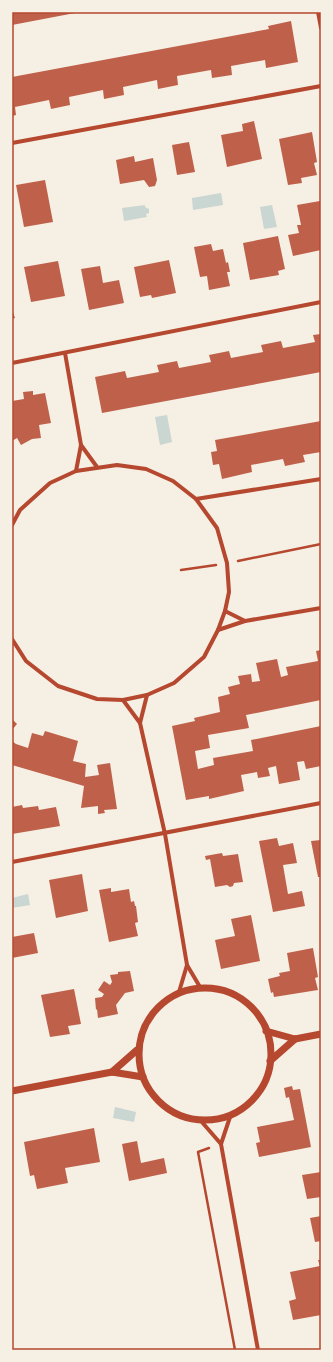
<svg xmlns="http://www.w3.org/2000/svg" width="333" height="1362" font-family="'Open Sans',sans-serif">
<rect width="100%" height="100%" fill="#f6efe4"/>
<!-- water -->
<g fill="#c9d6d2">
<path d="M221 193 223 205 193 210 192 198Z"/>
<path d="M145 205V207L149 209V213L146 214 147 217 124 221 122 208Z"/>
<path d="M272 205 277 227 264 229 260 207Z"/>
<path d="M167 415 172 442 160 445 155 417Z"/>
<path d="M28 894 30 905 12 908V898Z"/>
<path d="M115 1107 136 1112 134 1122 113 1118Z"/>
</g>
<!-- building -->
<g fill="#bf614a">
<path d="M12 12H75V13L12 25Z"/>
<path d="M291 21 298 62 266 68 265 60 231 66 232 75 212 78 211 70 177 76 178 85 158 89 157 80 123 87 124 95 104 99 103 90 69 97 70 105 51 109 49 100 15 107 16 115 12 116V77L269 29 268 26Z"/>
<path d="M254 121 262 159 227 167 221 135 243 131 242 124Z"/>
<path d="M312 132 317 162 314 163 317 175 301 178 302 183 288 185 279 139Z"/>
<path d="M189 142 195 172 177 175 172 145Z"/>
<path d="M134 156 135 162 153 158 157 180 155 186 149 187 144 180 120 184 116 160Z"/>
<path d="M45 180 53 222 24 227 16 185Z"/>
<path d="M320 201 321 250 293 256 288 235 299 233 297 225H301L297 205Z"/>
<path d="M278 236 285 269 278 271 279 275 250 280 243 243Z"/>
<path d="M211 244 213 251 223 249 226 263 228 262 230 272H227L230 286 209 290 207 276 200 277 194 247Z"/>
<path d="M169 260 176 293 152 298 151 295 140 297 134 267Z"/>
<path d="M58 261 65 296 31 302 24 267Z"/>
<path d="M100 266 103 283 119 280 124 303 89 310 81 269Z"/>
<path d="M12 309 15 318 12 319Z"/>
<path d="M321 334V372L102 413 95 377 125 371 127 378 159 372 157 365 177 361 179 368 211 362 209 355 229 351 231 358 263 352 261 345 281 341 283 348 315 342 313 335Z"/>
<path d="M33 391V395L45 393 51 423 39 425 41 438 32 439 21 445 17 438 12 441V401L24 399 23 392Z"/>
<path d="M321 421V452L303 455 305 462 285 466 283 459 251 465 252 472 222 479 219 464 213 465 211 452 217 451 215 440Z"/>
<path d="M321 650V700L246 715 249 728 208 735 210 748 195 751 198 769 214 765 213 758 253 751 251 740 321 726V766L306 769 304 761 297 762 300 780 279 784 276 766 268 768 270 776 258 778 257 772 241 775 244 791 209 799V796L186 800 172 726 195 721 194 718 220 712 218 697 230 694 228 687 240 684 238 676 251 674 252 682 260 681 256 663 277 659 281 677 288 675 286 667 318 661 316 651Z"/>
<path d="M12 719 17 724 12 730Z"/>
<path d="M45 731 78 741 73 761 86 764 85 777 99 775 97 765 110 763 117 809 104 810 105 813 98 814V806L81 808 84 786 12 765V741L16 744 28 748 32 733 43 736Z"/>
<path d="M22 805 23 808 38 806 39 810 56 807 60 826 12 834V807Z"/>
<path d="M277 838 279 846 293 843 297 863 283 865 288 894 302 891 305 906 273 912 259 841Z"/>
<path d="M321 840V877H318L311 841Z"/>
<path d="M222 853 223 856 238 854 243 882 234 883 233 886 230 887 227 885 215 887 210 859 206 860 205 856Z"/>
<path d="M82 874 88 911 56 918 49 880Z"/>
<path d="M111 888V892L129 889 131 902 134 901 135 906H136L138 922 135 923 138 936 109 942 99 890Z"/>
<path d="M251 915 260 961 221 969 215 940 235 936 231 919Z"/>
<path d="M34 933 38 953 12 958V937Z"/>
<path d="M313 948 318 977 315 978 318 990 274 997 273 992 271 993 268 979 280 976 279 973 290 971 287 953Z"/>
<path d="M130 971 134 991 125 993 116 1005 118 1014 98 1018 97 1009 96 1010 95 998 102 997 104 994 98 990 104 981 110 985 112 982 110 975 118 974V972Z"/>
<path d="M74 989 81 1024 68 1026 70 1034 50 1037 41 995Z"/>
<path d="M292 1086 293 1090 300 1089 311 1147 259 1157 256 1143 260 1142 257 1127 294 1120 289 1097 286 1098 284 1088Z"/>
<path d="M94 1128 100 1162 65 1168 68 1183 37 1189 34 1175 30 1176 24 1142Z"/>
<path d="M137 1141 141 1163 164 1158 167 1173 129 1181 122 1144Z"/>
<path d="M321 1172V1197L307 1199 302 1175Z"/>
<path d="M321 1216V1241L315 1242 310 1218Z"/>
<path d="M318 1260H321V1315L293 1320 289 1301 296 1299 290 1272 320 1266Z"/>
</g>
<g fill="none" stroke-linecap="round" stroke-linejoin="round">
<!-- path -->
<g stroke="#b5482f" stroke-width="2.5">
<path d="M238 561 321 544"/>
<path d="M181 570 216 565"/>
<path d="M209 1148 198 1152 235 1350"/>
</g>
<!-- minor -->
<g stroke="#b5482f" stroke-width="4">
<path d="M318 12 321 28"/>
<path d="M12 143 321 86"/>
<path d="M65 353 81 445 76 471"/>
<path d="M12 363 321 302"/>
<path d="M81 445 97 467"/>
<path d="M196 499 321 479"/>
<path d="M12 525 20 510 50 483 76 471 117 465 146 469 173 481 196 499 217 528 227 563 229 592 225 611 218 630 204 657 174 683 147 695 123 700 97 699 58 686 26 661 12 639"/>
<path d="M225 611 245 621"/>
<path d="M218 630 245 621 321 608"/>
<path d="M123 700 140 723 165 834 187 965 200 987"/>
<path d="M140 723 147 695"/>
<path d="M12 862 321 803"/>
<path d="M179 992 187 965"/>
<path d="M230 1117 221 1144 258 1350"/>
<path d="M201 1121 221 1144"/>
</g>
<!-- tertiary -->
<g stroke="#b5482f" stroke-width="7">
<circle cx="205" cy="1054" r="66"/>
<path d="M266 1031 295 1039 321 1034"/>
<path d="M270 1061 295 1039"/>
<path d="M112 1072 137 1050"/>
<path d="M12 1091 112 1072 143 1077"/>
</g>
</g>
<!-- border -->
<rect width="333" height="1362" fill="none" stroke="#f6efe4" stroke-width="26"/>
<rect x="13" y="13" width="307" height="1336" fill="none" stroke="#b5482f" stroke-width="1.5"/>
</svg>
